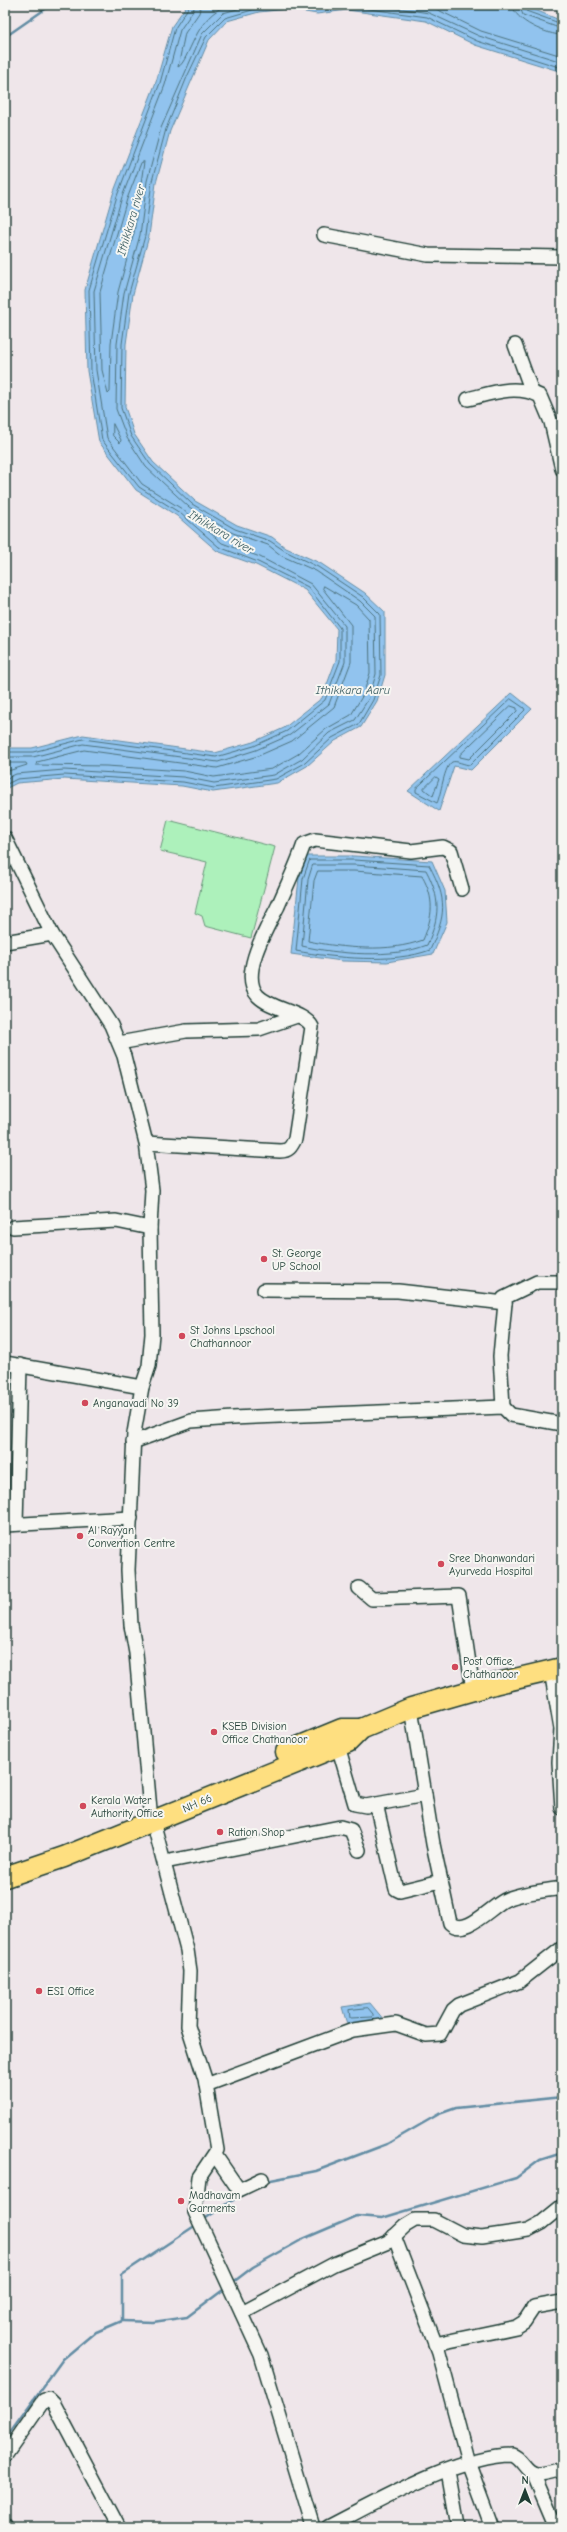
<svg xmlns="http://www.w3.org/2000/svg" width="567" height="2532" font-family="'Comic Neue',sans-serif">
<rect width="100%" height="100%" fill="#efe6ea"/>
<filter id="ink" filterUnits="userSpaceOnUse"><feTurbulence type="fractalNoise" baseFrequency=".025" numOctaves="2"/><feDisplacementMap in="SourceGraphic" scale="8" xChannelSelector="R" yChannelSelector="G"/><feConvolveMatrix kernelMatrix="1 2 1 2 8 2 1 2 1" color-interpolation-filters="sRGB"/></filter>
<g filter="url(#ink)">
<!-- green -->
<path fill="#adf1bb" stroke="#669778" d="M168 820 275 847 251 938 205 926 202 916 195 913 207 862 160 851Z"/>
<!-- water -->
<g fill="#91c3ee" stroke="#638da4">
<path d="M187 5H523L562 21V72L475 45 426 21 347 10 317 14 287 9 259 12 227 21 209 40 170 131 156 183 149 236 133 294 126 344 125 407 134 434 153 462 195 501 237 525 272 537 286 548 320 563 365 593 385 612V675L377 701 361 727 335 741 307 766 277 783 213 792 182 786 64 779 17 783 5 789V748H32L83 735 215 753 253 742 284 728 322 698 336 660 337 629 305 590 256 565 217 551 177 516 136 490 99 442 87 371 85 290 113 194 156 82 172 26Z"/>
<path d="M512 693 532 709 471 770 454 766 439 811 408 791Z"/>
<path d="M306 856H354L432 861 445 891 447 922 433 954 387 962 342 961 291 954 299 878Z"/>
<path d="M370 2003 384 2020 347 2024 342 2007Z"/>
</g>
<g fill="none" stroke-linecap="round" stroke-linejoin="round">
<!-- shore -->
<g stroke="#4d737e" stroke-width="1">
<path d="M201 5 199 13 185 33 178 67C190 61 195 14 229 5"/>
<path d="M287 5 317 10 348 6 427 17 477 41 562 68"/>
<path d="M378 5 429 13 479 36 562 62"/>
<path d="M419 5 432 7 481 31 562 56"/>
<path d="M513 5C513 21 548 35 562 35"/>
<path d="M519 5 523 15 562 29"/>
<path d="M524 5 526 11 562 24"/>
<path d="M144 162 134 233 118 292 111 343 110 392 108 394 102 370 100 292 127 199 141 163Z"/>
<path d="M113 424 121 440 120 443 113 436Z"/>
<path d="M324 586 356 605 369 619 370 673 363 695 351 715 326 729 298 754 272 769 214 777 184 771 106 766 36 765 37 762 84 750 217 768 258 756 292 741 334 707 351 662V625L323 589Z"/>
<path d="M511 699 524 708 525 710 470 765C465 765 456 760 452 762 444 766 441 795 437 803L416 792V789Z"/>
<path d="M511 706 517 708V711L469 759 460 757V755Z"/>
<path d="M5 752H33L83 739 216 757 254 746 287 731 325 700 340 661V628L308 587 258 562 219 547 180 513 139 487 102 440 91 371 89 290 117 196 160 83 175 28 190 5"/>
<path d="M5 757H33L83 744 218 762 256 750 290 735 329 704 345 662V626L311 584 260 557 222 543 182 509 142 484 107 438 96 370 94 291 122 197 165 85 180 30 193 11 195 5"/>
<path d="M5 763H26L27 765 5 772"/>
<path d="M436 777 439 779 433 796 424 789Z"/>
<path d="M5 779 16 774 64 770 183 777 214 783 274 775 302 759 329 733 355 720 369 698 376 674 375 616 360 601 316 571 282 556 268 545 233 533 189 507 146 467 127 438 116 409 117 344 124 293 140 235 147 181 161 128 202 34 223 13 252 5"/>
<path d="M5 785 17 779 64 775 183 782 214 788 276 779 305 763 332 738 359 724 373 700 381 675 380 614 363 597 318 567 285 551 270 541 235 529 192 504 150 464 131 436 121 408 122 344 129 293 145 236 152 181 166 129 187 77 206 37 225 18 259 8 286 5"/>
<path d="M310 860H354L429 865C448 900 446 915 430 950 394 964 334 958 296 951L303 879Z"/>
<path d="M313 865H354L426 870C441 899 440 916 427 945 393 959 337 954 302 946L308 880Z"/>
<path d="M318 871H354L422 876C435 899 433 916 423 940 389 953 343 948 308 941L314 881Z"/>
<path d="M368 2008 373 2014V2017L350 2018 349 2010Z"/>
</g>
<!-- stream -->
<g stroke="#638da4" stroke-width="2.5">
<path d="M5 37 51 5"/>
<path d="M266 2181 316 2171 387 2144 439 2114 456 2108 562 2097"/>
<path d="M203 2220 241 2195"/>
<path d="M236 2280 253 2267 303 2239 357 2216 382 2218 516 2178 540 2160 562 2153"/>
<path d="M122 2321 153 2322 187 2317 223 2290"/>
<path d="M5 2439 63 2359 94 2333 122 2321V2274L196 2225"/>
</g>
<defs>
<g id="minor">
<path d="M324 235 428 255 562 257"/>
<path d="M515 345 532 392"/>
<path d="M468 399C492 393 516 384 540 396L551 422 562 469"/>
<path d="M5 838 52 934 5 942"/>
<path d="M52 934 111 1025 124 1056 146 1143 152 1190 150 1228 152 1334 149 1366 142 1387 134 1433 128 1570 131 1625 136 1653 150 1810 187 1950 190 1971 188 2026 205 2079 217 2150 199 2177 195 2212 261 2355 313 2527"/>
<path d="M119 1043 186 1031 259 1029 297 1016"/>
<path d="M146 1143 280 1151C289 1151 291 1147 295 1139L312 1027C305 1012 272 1010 258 996 238 975 268 926 278 906 287 885 297 865 304 844L315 840 411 851 443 847 451 851 462 889"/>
<path d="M13 1227 116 1221 150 1228"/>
<path d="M264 1290 398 1291 505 1303 504 1298 537 1282H562"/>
<path d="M5 1363 142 1387"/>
<path d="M503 1407 500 1356 505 1303"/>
<path d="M133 1442 191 1421 233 1418 503 1407 511 1415 562 1424"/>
<path d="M16 1524 20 1365"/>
<path d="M5 1525 131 1518"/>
<path d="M359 1588 372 1599 459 1596 473 1690"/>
<path d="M551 1671 561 1729 559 1762 562 1808"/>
<path d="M411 1708 433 1844 450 1923C466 1938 493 1904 507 1899 524 1892 544 1891 562 1888"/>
<path d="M338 1746 355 1804 366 1806 425 1795"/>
<path d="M376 1804 396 1889 400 1891 441 1881"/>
<path d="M165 1862 340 1827 351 1830 359 1850"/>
<path d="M206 2085 353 2030 396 2024 426 2035 440 2034 453 2010 459 2005 520 1981 562 1948"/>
<path d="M215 2155 239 2190 262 2179"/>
<path d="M394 2236 439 2353 468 2462 492 2527"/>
<path d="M242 2313 334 2264 388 2242 405 2226 415 2220H434L463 2235 482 2237 528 2230 541 2223 562 2206"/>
<path d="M435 2344 516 2327 524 2322 534 2307 562 2302"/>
<path d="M5 2456 44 2400 49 2399 54 2404 119 2527"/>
<path d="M448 2471 458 2527"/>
<path d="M533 2473 556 2527"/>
<path d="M5 2525 6 2527"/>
<path d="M328 2527C377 2502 458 2455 512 2455 523 2458 525 2473 537 2474 545 2474 554 2471 562 2469"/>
</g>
<g id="highway">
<path d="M286 1752 342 1729H361"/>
<path d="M5 1877 64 1857 348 1742 361 1729 411 1708 498 1683 562 1668"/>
</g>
</defs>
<!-- minor casing -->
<use href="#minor" stroke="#1f3d34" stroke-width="16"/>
<!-- highway casing -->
<use href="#highway" stroke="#1f3d34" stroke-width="23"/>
<!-- minor -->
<use href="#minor" stroke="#f6f6f2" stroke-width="13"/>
<!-- highway -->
<use href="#highway" stroke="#fedf80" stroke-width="20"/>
</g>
</g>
<!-- markers -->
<g fill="#d1495b" stroke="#f6f6f2" stroke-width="1.5">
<circle cx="264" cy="1259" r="4"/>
<circle cx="182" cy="1336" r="4"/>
<circle cx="85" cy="1403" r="4"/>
<circle cx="80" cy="1536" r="4"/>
<circle cx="441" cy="1564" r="4"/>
<circle cx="455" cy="1667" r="4"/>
<circle cx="214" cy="1732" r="4"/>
<circle cx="83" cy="1806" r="4"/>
<circle cx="220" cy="1832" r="4"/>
<circle cx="39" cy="1991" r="4"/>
<circle cx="181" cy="2201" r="4"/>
</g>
<g text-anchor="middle" stroke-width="4" stroke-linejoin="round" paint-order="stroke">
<!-- poi labels -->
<g font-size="11" fill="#1f3d34" stroke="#f6f6f2" text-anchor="start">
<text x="272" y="1257">St. George<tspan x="272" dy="13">UP School</tspan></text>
<text x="190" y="1334">St Johns Lpschool<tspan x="190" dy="13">Chathannoor</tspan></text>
<text x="93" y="1407">Anganavadi No 39</text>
<text x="88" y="1534">Al Rayyan<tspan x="88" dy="13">Convention Centre</tspan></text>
<text x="449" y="1562">Sree Dhanwandari<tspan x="449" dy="13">Ayurveda Hospital</tspan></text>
<text x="463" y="1665">Post Office,<tspan x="463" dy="13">Chathanoor</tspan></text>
<text x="222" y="1730">KSEB Division<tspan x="222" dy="13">Office Chathanoor</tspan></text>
<text x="91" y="1804">Kerala Water<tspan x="91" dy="13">Authority Office</tspan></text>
<text x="228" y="1836">Ration Shop</text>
<text x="47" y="1995">ESI Office</text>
<text x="189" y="2199">Madhavam<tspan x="189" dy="13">Garments</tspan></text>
</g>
<!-- street labels -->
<g font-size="11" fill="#1f3d34" stroke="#f6f6f2">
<text transform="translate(197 1803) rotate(-23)" y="4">NH 66</text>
</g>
<!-- water labels -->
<g font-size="12" font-style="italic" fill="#3c5e62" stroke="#f6f6f2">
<text transform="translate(131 220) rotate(-74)" y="4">Ithikkara river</text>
<text transform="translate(221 532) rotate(31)" y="4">Ithikkara river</text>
<text x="353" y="694">Ithikkara Aaru</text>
</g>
</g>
<!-- margin -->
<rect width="567" height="2532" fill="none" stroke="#f6f6f2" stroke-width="20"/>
<rect x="10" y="10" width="547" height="2512" fill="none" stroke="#1f3d34" stroke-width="1.5" filter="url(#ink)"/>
<!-- north arrow -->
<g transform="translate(525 2490)" stroke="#f6f6f2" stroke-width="3" paint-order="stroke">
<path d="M0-3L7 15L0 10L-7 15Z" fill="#1f3d34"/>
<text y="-6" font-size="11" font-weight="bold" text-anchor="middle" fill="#1f3d34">N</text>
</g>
</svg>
